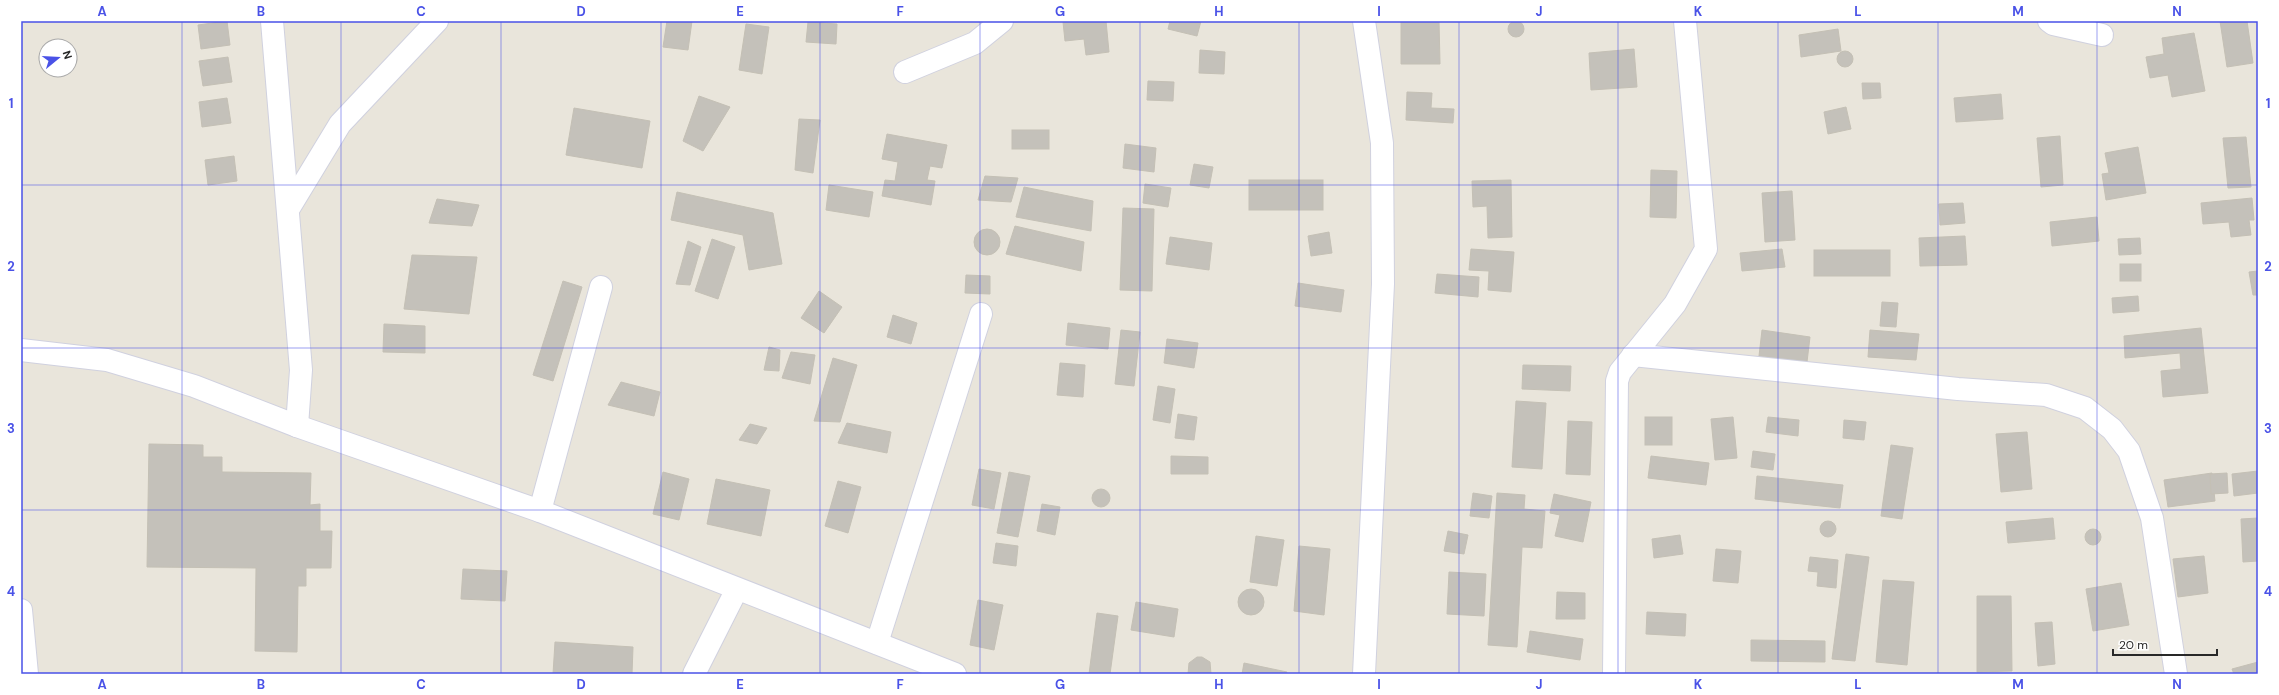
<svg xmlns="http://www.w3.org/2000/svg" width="2279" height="695" font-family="'DM Sans',sans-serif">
<rect width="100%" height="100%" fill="#e9e5db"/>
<!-- building -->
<g fill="#c4c1ba" stroke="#c4c0b5">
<path d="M227 21 230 45 201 49 198 25Z"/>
<path d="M667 21H692L688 50 663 47Z"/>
<path d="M1106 21 1109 52 1086 55 1084 39 1065 41 1063 22Z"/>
<path d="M1170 21H1201L1197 36 1168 29Z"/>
<path d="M1401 21H1439L1440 64H1401Z"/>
<path d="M2220 21H2247L2253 63 2227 67Z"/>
<circle cx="1516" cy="29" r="8"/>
<path d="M808 22 837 24 836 44 806 42Z"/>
<path d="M746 24 769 27 762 74 739 70Z"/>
<path d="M1838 29 1841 51 1801 57 1799 35Z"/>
<path d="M2194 33 2205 91 2172 97 2168 75 2150 78 2146 57 2164 54 2162 38Z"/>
<path d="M1634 49 1637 87 1591 90 1589 53Z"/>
<path d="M1200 50 1225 52 1224 74 1199 73Z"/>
<circle cx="1845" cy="59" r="8"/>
<path d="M228 57 232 82 203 86 199 61Z"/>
<path d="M1148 81 1174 82 1173 101 1147 100Z"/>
<path d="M1862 83H1880L1881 98 1863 99Z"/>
<path d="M1407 92 1432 93 1431 108 1454 109 1453 123 1406 120Z"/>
<path d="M2001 94 2003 119 1956 122 1954 98Z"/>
<path d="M699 96 730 107 703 151 683 141Z"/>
<path d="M227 98 231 123 202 127 199 102Z"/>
<path d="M1846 107 1851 129 1828 134 1824 112Z"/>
<path d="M574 108 650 121 642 168 566 155Z"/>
<path d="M799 119 820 120 813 173 795 170Z"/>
<rect x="1012" y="130" width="37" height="19"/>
<path d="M887 134 947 145 942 168 930 166 927 180 935 181 931 205 882 196 885 180 895 181 898 162 882 159Z"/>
<path d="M2060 136 2063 185 2041 187 2037 138Z"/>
<path d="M2246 137 2251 187 2228 188 2223 138Z"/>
<path d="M1125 144 1156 148 1154 172 1123 168Z"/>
<path d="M2138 147 2146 193 2106 200 2102 174 2109 173 2105 153Z"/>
<path d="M234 156 237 181 208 185 205 160Z"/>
<path d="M1194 164 1213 167 1209 188 1190 185Z"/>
<path d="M1651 170 1677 171 1676 218 1650 217Z"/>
<path d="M985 176 1018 178 1011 202 978 200Z"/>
<rect x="1249" y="180" width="74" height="30"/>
<path d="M1511 180 1512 237 1488 238 1487 206 1473 207 1472 181Z"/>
<path d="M1145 184 1171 188 1168 207 1143 203Z"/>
<path d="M829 185 873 192 869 217 826 210Z"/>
<path d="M1024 187 1093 201 1091 231 1016 217Z"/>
<path d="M1792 191 1795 240 1765 242 1762 193Z"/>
<path d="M677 192 773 213 782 264 749 270 743 235 671 220Z"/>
<path d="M2252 198 2254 220H2249L2251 235 2231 237 2229 222 2203 224 2201 203Z"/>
<path d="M437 199 479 205 472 226 429 223Z"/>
<path d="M1963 203 1965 223 1940 225 1939 204Z"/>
<path d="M1123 208 1154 209 1152 291 1120 290Z"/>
<path d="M2097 217 2099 241 2052 246 2050 222Z"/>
<path d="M1015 226 1084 242 1081 271 1006 254Z"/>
<circle cx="987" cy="242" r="13"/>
<path d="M1329 232 1332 253 1311 256 1308 236Z"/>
<path d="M1965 236 1967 265 1920 266 1919 238Z"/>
<path d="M1170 237 1212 243 1209 270 1166 264Z"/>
<path d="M2140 238 2141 254 2119 255 2118 239Z"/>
<path d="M712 239 735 247 718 299 695 291Z"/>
<path d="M688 241 701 247 690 285 676 284Z"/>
<path d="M1471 249 1514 252 1511 292 1488 290 1489 271 1469 270Z"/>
<path d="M1782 249 1785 267 1742 271 1740 253Z"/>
<rect x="1814" y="250" width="76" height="26"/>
<path d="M412 255 477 257 469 314 404 309Z"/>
<rect x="2120" y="264" width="21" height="17"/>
<path d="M2258 271V295H2253L2249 272Z"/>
<path d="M1437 274 1479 277 1478 297 1435 293Z"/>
<path d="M966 275 990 276V294L965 293Z"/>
<path d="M563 281 582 287 553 381 533 375Z"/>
<path d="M1298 283 1344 290 1341 312 1295 306Z"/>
<path d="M819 291 842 307 824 333 801 318Z"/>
<path d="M2138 296 2139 311 2113 313 2112 298Z"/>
<path d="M1882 302 1898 303 1896 327 1880 326Z"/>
<path d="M893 315 917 323 911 344 887 337Z"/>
<path d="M1068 323 1110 328 1108 349 1066 345Z"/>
<path d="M384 324 425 326V353L383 352Z"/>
<path d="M2201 328 2208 393 2163 397 2161 371 2181 369 2180 353 2125 358 2124 336Z"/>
<path d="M1121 330 1140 332 1134 386 1115 384Z"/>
<path d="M1762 330 1810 337 1807 362 1759 356Z"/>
<path d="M1870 330 1919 334 1916 360 1868 357Z"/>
<path d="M1167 339 1198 343 1194 368 1164 363Z"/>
<path d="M769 347 780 350 779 371 764 370Z"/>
<path d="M791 352 815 355 810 384 782 378Z"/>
<path d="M833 358 857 365 840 422 814 421Z"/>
<path d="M1060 363 1085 365 1083 397 1057 395Z"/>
<path d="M1523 365 1571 366 1570 391 1522 389Z"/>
<path d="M621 382 660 392 654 416 608 405Z"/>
<path d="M1158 386 1175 389 1170 423 1153 420Z"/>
<path d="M1516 401 1546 403 1542 469 1512 467Z"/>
<path d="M1178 414 1197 417 1194 440 1175 438Z"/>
<rect x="1645" y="417" width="27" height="28"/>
<path d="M1733 417 1737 458 1715 460 1711 419Z"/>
<path d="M1768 417 1799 420 1798 436 1766 432Z"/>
<path d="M1844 420 1866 422 1864 440 1843 438Z"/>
<path d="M1568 421 1592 422 1590 475 1566 474Z"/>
<path d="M847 423 891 432 887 453 838 443Z"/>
<path d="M750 424 767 428 757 444 739 440Z"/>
<path d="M2027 432 2032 489 2001 492 1996 434Z"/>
<path d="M149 444 203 445V457H222V472L311 473 310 505 320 504V531H332L331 568H306V586H298L297 652 255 651 256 568 147 567Z"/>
<path d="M1891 445 1913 448 1902 519 1881 516Z"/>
<path d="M1753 451 1775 454 1773 470 1751 467Z"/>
<path d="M1171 456 1208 457V474H1171Z"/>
<path d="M1651 456 1709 463 1706 485 1648 478Z"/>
<path d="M979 469 1001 473 994 509 972 505Z"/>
<path d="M2258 471V493L2234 496 2232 474Z"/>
<path d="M663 472 689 479 679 520 653 514Z"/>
<path d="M1009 472 1030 476 1018 537 997 533Z"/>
<path d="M2212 473 2215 501 2168 507 2164 480Z"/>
<path d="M2227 473 2228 493 2211 494 2210 474Z"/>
<path d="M1757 476 1843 485 1840 508 1755 499Z"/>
<path d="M716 479 770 490 761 536 707 524Z"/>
<path d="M838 481 861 487 848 533 825 526Z"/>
<circle cx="1101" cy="498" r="9"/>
<path d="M1473 493 1492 496 1489 518 1470 516Z"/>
<path d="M1497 493 1525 495 1524 509 1545 511 1542 548 1522 547 1517 647 1488 645Z"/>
<path d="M1554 494 1591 502 1583 542 1555 536 1560 515 1550 513Z"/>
<path d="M1042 504 1060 507 1055 535 1037 531Z"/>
<path d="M2053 518 2055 539 2008 543 2006 522Z"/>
<path d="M2258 518V561L2243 562 2241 519Z"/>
<circle cx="1828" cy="529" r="8"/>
<circle cx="2093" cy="537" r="8"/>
<path d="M1448 531 1468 535 1464 554 1444 551Z"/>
<path d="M1680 535 1683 554 1654 558 1652 539Z"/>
<path d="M1256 536 1284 540 1277 586 1250 582Z"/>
<path d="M996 543 1018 546 1016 566 993 563Z"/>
<path d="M1299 546 1330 549 1324 615 1294 611Z"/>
<path d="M1716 549 1741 551 1738 583 1713 581Z"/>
<path d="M1846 554 1869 557 1855 661 1832 659Z"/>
<path d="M2204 556 2208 593 2178 597 2173 559Z"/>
<path d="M1810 557 1838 560 1836 588 1817 586 1818 572 1808 571Z"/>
<path d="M463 569 507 571 505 601 461 599Z"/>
<path d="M1449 572 1486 574 1484 616 1447 614Z"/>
<path d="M1883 580 1914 582 1907 665 1876 662Z"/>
<path d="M2121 583 2129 625 2093 631 2086 589Z"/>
<circle cx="1251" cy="602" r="13"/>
<path d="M1557 592 1585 593V619H1556Z"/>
<path d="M1977 596H2011L2012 671 1977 672Z"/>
<path d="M978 600 1003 605 994 650 970 645Z"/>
<path d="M1136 602 1178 609 1174 637 1131 630Z"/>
<path d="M1647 612 1686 614 1685 636 1646 634Z"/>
<path d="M1097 613 1118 616 1110 674H1089Z"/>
<path d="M2052 622 2055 664 2038 666 2035 623Z"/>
<path d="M1530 631 1583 639 1580 660 1527 652Z"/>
<path d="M1751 640 1825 641V662L1751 661Z"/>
<path d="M555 642 633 647 632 674H553Z"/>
<path d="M1202 657 1210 662 1211 674H1188L1189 663 1197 657Z"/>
<path d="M2258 662V674H2234L2232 669Z"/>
<path d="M1244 663 1287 672 1286 674H1242Z"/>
</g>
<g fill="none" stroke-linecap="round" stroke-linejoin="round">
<defs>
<g id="minor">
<path d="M272 21 301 370 297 426"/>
<path d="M2049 21 2053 24 2102 35"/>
<path d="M905 72 975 43 1002 21"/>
<path d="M289 208 340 124 437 21"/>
<path d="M21 350 107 360 194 386 297 426 540 511 955 674"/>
<path d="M1633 355 1958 389 2046 395 2085 408 2112 429 2129 451 2152 518 2176 674"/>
<path d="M540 511 601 287"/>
<path d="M21 610 27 674"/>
<path d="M877 643 981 314"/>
<path d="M694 674 737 589"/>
<path d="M1364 674 1383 284 1382 143 1364 21"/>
<path d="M1614 674 1617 381 1620 372 1675 304 1706 249 1685 21"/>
</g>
</defs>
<!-- minor casing -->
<use href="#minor" stroke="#d0d1df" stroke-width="24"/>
<!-- minor -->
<use href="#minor" stroke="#fff" stroke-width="22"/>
</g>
<!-- grid -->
<path fill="none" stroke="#4a52e7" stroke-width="1" stroke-opacity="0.55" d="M182 21V674M341 21V674M501 21V674M661 21V674M820 21V674M980 21V674M1140 21V674M1299 21V674M1459 21V674M1618 21V674M1778 21V674M1938 21V674M2097 21V674M21 185H2258M21 348H2258M21 510H2258"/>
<!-- border -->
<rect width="2279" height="695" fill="none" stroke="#ffffff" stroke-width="44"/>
<!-- north arrow -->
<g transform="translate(58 58) rotate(72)"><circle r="19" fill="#ffffff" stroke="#a9a9a9"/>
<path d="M0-3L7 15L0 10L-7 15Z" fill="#4a52e7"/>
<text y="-6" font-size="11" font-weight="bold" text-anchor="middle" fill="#282828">N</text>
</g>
<!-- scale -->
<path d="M2113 649v6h104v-6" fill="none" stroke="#282828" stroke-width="2"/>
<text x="2119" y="649" font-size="12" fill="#282828" stroke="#ffffff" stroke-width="3" paint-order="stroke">20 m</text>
<rect x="22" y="22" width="2235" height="651" fill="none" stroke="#4a52e7" stroke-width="1.5"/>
<g font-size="13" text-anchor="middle" font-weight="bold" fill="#4a52e7">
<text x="102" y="16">A</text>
<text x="261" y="16">B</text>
<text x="421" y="16">C</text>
<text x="581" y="16">D</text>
<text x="740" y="16">E</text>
<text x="900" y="16">F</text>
<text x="1060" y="16">G</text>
<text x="1219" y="16">H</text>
<text x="1379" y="16">I</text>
<text x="1539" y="16">J</text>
<text x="1698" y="16">K</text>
<text x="1858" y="16">L</text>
<text x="2018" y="16">M</text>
<text x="2177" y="16">N</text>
<text x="11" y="108">1</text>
<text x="2268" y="108">1</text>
<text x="11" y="271">2</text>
<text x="2268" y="271">2</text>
<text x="11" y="433">3</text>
<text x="2268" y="433">3</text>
<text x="11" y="596">4</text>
<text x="2268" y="596">4</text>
<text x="102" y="689">A</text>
<text x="261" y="689">B</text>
<text x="421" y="689">C</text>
<text x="581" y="689">D</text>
<text x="740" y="689">E</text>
<text x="900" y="689">F</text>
<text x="1060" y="689">G</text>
<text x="1219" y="689">H</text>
<text x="1379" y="689">I</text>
<text x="1539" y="689">J</text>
<text x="1698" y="689">K</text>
<text x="1858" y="689">L</text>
<text x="2018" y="689">M</text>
<text x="2177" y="689">N</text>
</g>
</svg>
